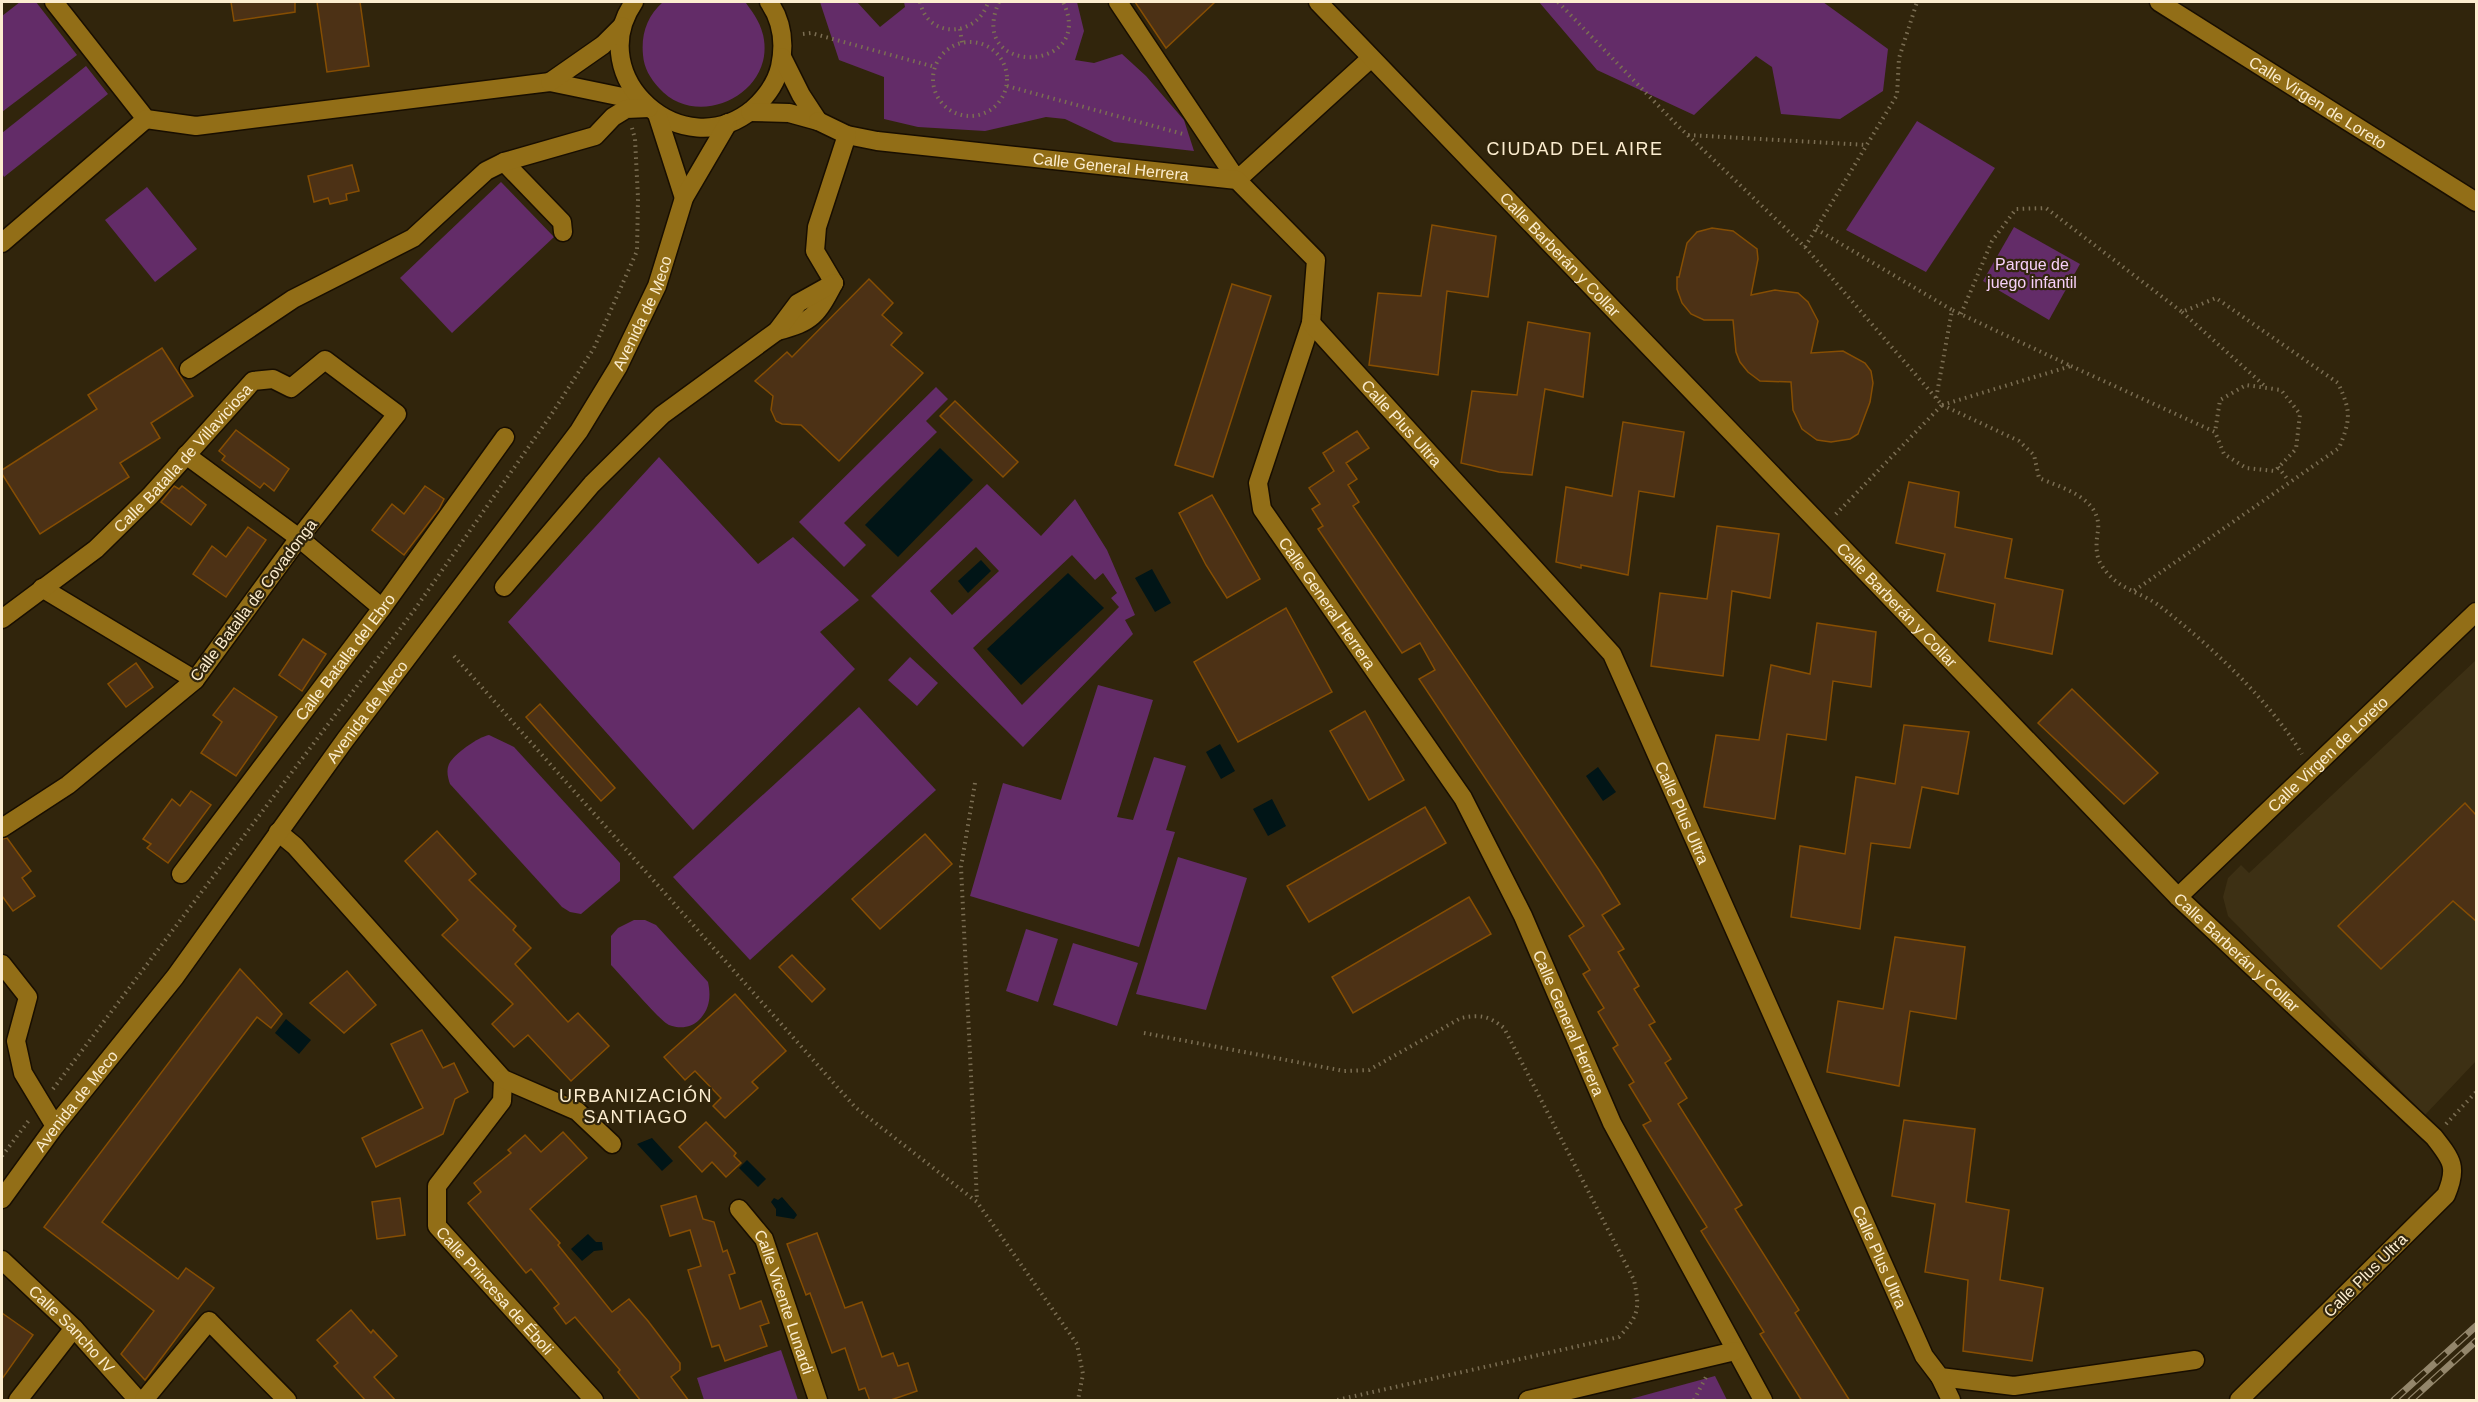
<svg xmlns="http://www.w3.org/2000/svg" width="2478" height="1402" font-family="Helvetica,sans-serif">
<rect width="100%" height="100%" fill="#31250c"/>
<!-- built -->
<path fill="#3d3014" d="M2476 660V1061L2425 1115 2228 916 2223 897 2228 878 2241 865 2249 873Z"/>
<!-- green -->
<g fill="#632c68" fill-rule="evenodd">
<path d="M20 2H36L77 55 2 112V16Z"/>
<path d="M663 2 746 3C754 14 762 25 764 40 772 96 696 130 659 88 650 78 644 68 643 55 641 34 647 16 663 2Z"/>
<path d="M820 2H857L880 27 905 7 904 2H1077L1084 31 1075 60 1094 63 1122 54 1146 76 1184 120 1194 151 1114 142 1065 119 1046 117 985 131 918 127 884 119V77L839 60Z"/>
<path d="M1539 2H1823L1888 49 1883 91 1840 119 1781 114 1772 67 1756 56 1694 115 1597 70Z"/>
<path d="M86 66 108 94 4 177 2 173V133Z"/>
<path d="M1917 121 1995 168 1926 272 1846 230Z"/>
<path d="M501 182 554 237 452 333 400 278Z"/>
<path d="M147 187 197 249 155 282 105 220Z"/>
<path d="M2014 227 2080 264 2049 320 1983 281Z"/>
<path d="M936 387 948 399 926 421 937 432 844 523 866 545 844 567 799 522Z"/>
<path d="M659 457 758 564 793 537 859 600 820 632 855 669 693 830 508 622Z"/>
<path d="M987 484 1041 536 1075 499 1107 550 1135 615 1125 620 1133 634 1023 747 871 596ZM976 547 999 571 952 615 930 591ZM1072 555 1095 580 1103 573 1117 593 1111 598 1119 607 1022 705 973 648Z"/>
<path d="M910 657 938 683 917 706 888 680Z"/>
<path d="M1098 685 1153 700 1117 817 1133 820 1154 757 1186 766 1166 830 1175 832 1139 947 970 896 1003 783 1061 800Z"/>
<path d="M859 707 936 790 750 960 673 877Z"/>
<path d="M489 735 514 747 620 863V881L581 914 570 912 562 907 450 784C448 778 446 771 449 764 454 754 478 737 489 735Z"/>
<path d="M1178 857 1247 878 1206 1010 1136 994Z"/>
<path d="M634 920H645L656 925 708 982C711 996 710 1009 699 1020 691 1028 680 1029 669 1025 660 1021 621 975 611 965V936L618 928Z"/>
<path d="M1026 929 1058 939 1038 1002 1006 991Z"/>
<path d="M1073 943 1138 963 1117 1026 1053 1005Z"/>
<path d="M781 1350 798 1400H704L697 1378Z"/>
<path d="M1715 1376 1727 1400H1627Z"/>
</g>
<!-- water -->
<g fill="#011517">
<path d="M940 448 973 480 898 557 865 525Z"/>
<path d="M981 560 991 571 968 593 958 581Z"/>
<path d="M1152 569 1171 603 1155 612 1135 578Z"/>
<path d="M1068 573 1104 608 1021 685 987 649Z"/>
<path d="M1220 744 1235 771 1221 779 1206 752Z"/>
<path d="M1598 767 1616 792 1603 801 1586 776Z"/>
<path d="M1272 799 1286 826 1268 836 1253 809Z"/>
<path d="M286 1019 311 1040 299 1054 275 1033Z"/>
<path d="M652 1138 673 1161 662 1171 637 1144Z"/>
<path d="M747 1160 766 1179 758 1187 739 1168Z"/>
<path d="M782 1197 795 1212 797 1215 794 1219 776 1216V1209L771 1202 774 1198 778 1200Z"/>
<path d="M588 1234 596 1242H602L603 1250 594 1251 582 1261 571 1249Z"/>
</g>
<!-- building -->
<g fill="#4c3115" stroke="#864e03" stroke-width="1.5">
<path d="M231 2H295V12L234 21Z"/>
<path d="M317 2H360L369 66 327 72Z"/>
<path d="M1135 2H1215L1166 48Z"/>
<path d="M352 165 359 191 346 194 347 200 330 204 328 198 314 202 308 176Z"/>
<path d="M1432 225 1496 236 1488 297 1447 291 1438 375 1369 365 1378 293 1421 296Z"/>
<path d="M1712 228 1733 231 1757 249 1758 259 1751 295 1775 290 1798 293 1808 302 1818 321 1811 353 1843 351 1865 363 1871 371 1873 383 1870 402 1858 434 1850 439 1831 442 1817 440 1802 429 1793 410 1791 382 1760 381 1748 372 1740 362 1736 352 1733 320H1704L1691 314 1682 303 1677 289V277H1679L1687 243 1697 232Z"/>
<path d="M869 279 893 303 882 315 902 333 891 345 923 373 839 461 801 425 782 424 776 421 771 410 773 396 755 381 787 352 792 357Z"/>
<path d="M1232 284 1271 296 1213 477 1175 465Z"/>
<path d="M1528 322 1590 333 1583 397 1545 389 1532 475 1499 472 1461 463 1472 391 1517 395Z"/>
<path d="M162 348 193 396 151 423 160 438 120 463 129 477 40 534 2 474V470L97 409 88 395Z"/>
<path d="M955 401 1018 462 1003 477 940 416Z"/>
<path d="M1623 422 1684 432 1674 497 1639 491 1628 575 1581 565V568L1556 562 1566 487 1612 496Z"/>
<path d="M236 430 289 469 274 491 264 483 260 488 222 460 225 456 219 451Z"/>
<path d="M1357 431 1369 448 1346 463 1357 479 1348 485 1359 502 1353 506 1599 870 1620 904 1602 915 1624 949 1618 952 1639 986 1634 989 1655 1022 1649 1025 1671 1059 1665 1063 1687 1098 1678 1104 1742 1205 1735 1209 1799 1310 1795 1313 1850 1401H1802L1760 1334 1764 1332 1701 1231 1707 1227 1643 1125 1651 1121 1629 1085 1634 1082 1613 1048 1618 1045 1598 1012 1604 1008 1583 974 1590 970 1569 936 1584 926 1419 679 1435 670 1420 643 1402 653 1318 529 1323 526 1312 509 1320 504 1309 488 1334 471 1323 453Z"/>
<path d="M1909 482 1959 492 1955 527 2012 539 2005 578 2063 590 2052 654 1989 641 1995 604 1937 591 1945 554 1896 543Z"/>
<path d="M174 486 179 489 182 486 206 505 191 525 161 502Z"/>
<path d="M425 486 444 499 439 509 404 555 372 530 392 504 404 514Z"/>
<path d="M1212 495 1260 579 1227 598 1206 565 1179 513Z"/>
<path d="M1717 526 1779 534 1770 598 1732 591 1723 676 1651 666 1660 593 1707 599Z"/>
<path d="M248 527 266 540 226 597 193 574 212 546 226 557Z"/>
<path d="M1286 608 1332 692 1238 742 1194 662Z"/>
<path d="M1817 623 1876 632 1871 687 1833 681 1826 740 1787 734 1775 819 1704 807 1716 735 1759 740 1771 665 1810 674Z"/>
<path d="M303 639 326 654 302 691 279 675Z"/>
<path d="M136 663 153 687 126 707 108 684Z"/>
<path d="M234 688 277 717 236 776 201 753 222 722 213 715Z"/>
<path d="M2072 689 2158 773 2124 804 2038 723Z"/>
<path d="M540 704 615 788 601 801 526 717Z"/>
<path d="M1365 711 1404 780 1369 800 1330 731Z"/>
<path d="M1904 725 1969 732 1958 794 1922 787 1910 848 1871 843 1860 929 1791 917 1800 846 1845 854 1856 777 1895 784Z"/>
<path d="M191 791 211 805 168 863 147 848 151 844 143 839 172 799 180 806Z"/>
<path d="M2465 803 2476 815V921L2453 901 2381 969 2338 926Z"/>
<path d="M1425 807 1446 843 1309 922 1287 886Z"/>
<path d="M437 831 476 874 469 880 516 926 513 930 531 948 515 964 568 1022 578 1013 609 1046 571 1081 528 1035 514 1047 492 1024 513 1004 442 935 458 920 405 861Z"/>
<path d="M925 834 952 864 880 929 852 899Z"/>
<path d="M7 838 31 871 22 878 35 896 13 911 2 896V839Z"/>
<path d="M1469 897 1491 934 1353 1013 1332 977Z"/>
<path d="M1895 937 1965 947 1956 1019 1910 1011 1899 1086 1827 1072 1838 1001 1883 1009Z"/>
<path d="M792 955 825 989 812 1002 779 967Z"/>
<path d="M240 969 282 1014 271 1028 257 1017 102 1222 178 1279 186 1268 214 1288 145 1380 121 1354 154 1311 44 1227Z"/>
<path d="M347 971 376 1005 344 1033 310 1003Z"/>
<path d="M735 994 786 1051 752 1082 758 1088 725 1118 713 1106 721 1098 695 1071 685 1080 664 1057Z"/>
<path d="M422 1030 443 1068 454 1063 468 1092 455 1099 443 1134 376 1167 362 1138 423 1108 391 1044Z"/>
<path d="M1904 1120 1975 1129 1966 1202 2009 1210 2000 1280 2043 1288 2032 1361 1963 1351 1968 1280 1925 1272 1935 1204 1892 1196Z"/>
<path d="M706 1122 736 1153 734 1156 741 1163 726 1177 712 1162 702 1172 679 1147Z"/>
<path d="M563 1132 587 1158 530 1209 560 1243 558 1245 612 1312 629 1299 648 1321 680 1363V1370L671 1377 689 1401H641L618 1372 620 1370 575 1317 566 1324 554 1308 559 1304 531 1269 526 1273 468 1203 481 1192 474 1183 511 1153 508 1150 525 1135 541 1152Z"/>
<path d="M696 1196 703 1219 714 1222 723 1252 727 1250 735 1273 729 1275 740 1309 761 1301 769 1323 760 1326 767 1346 725 1361 719 1345 712 1347 688 1270 701 1266 690 1230 670 1236 661 1206Z"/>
<path d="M400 1198 405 1235 377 1239 372 1202Z"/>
<path d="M817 1233 845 1308 862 1302 882 1357 893 1353 898 1366 908 1363 917 1391 888 1401H870L865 1388 859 1390 845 1348 832 1353 810 1293 806 1295 787 1244Z"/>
<path d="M351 1310 371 1333 373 1330 397 1356 374 1377 396 1401H366L334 1366 338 1363 317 1340Z"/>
<path d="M2 1313 33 1335 2 1379Z"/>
</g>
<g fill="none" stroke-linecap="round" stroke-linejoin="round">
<defs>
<g id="minor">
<path d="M54 2 146 119 196 126 550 82 642 101"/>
<path d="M634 2C582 78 683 167 753 109 765 98 776 84 780 67 785 44 782 21 769 2"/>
<path d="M1118 2 1237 180 1370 59"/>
<path id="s1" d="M1318 2 2178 897 2434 1137C2452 1160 2458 1167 2446 1195L2239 1400"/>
<path id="s2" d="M2159 2 2476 202"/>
<path d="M550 82 603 45 622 26"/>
<path d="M750 112 789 113 818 121 801 95 782 57"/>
<path d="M657 114 684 198"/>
<path id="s3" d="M818 121 847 135 877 141 1237 180 1316 260 1311 323 1258 483 1262 509 1463 798 1523 916 1612 1123 1763 1400"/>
<path d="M504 162 562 222 563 232"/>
<path d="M2 243 146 119"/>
<path d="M834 283 815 251 817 227 847 135"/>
<path id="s4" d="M1311 323 1612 654 1924 1356 1940 1377 2014 1386 2195 1360"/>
<path d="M777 331C813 322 817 315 834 283"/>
<path d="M189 369 293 299 413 238 486 171 504 162 595 136 613 117 626 109 649 108"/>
<path d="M186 455 299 538 382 608"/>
<path d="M504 587 592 484 662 415 777 331 798 303 834 283"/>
<path d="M42 588 195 680"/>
<path id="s5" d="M2 619 96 549 150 496 253 381 273 379 291 388 325 360 397 414 299 538 195 680 68 785 2 828"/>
<path id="s6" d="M278 832 295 846 503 1079 502 1101 437 1186V1226L594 1400"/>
<path id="s7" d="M181 874 382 608 505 437"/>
<path id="s8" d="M2178 897 2476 612"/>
<path d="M2 964 28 997 16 1041 23 1073 55 1126"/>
<path d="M503 1079 577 1111 612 1144"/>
<path id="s9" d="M2 1199 55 1126 175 977 345 740 579 431 618 367 657 286 684 198 728 123"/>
<path id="s10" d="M739 1209 764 1239 818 1400"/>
<path id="s11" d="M2 1260 74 1328 138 1400"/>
<path d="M1940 1377 1951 1400"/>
<path d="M18 1400 74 1328"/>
<path d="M144 1400 209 1321 287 1400"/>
<path d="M1528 1400 1735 1351"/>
</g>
</defs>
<!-- minor casing -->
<use href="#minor" stroke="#180e00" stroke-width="21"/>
<!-- path -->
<g stroke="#7b6e53" stroke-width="4" stroke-dasharray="1.5 4.5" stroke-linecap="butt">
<path d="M920 2C928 40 978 37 988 2"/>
<path d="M999 2C965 78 1098 73 1063 2"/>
<path d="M1558 2 1676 124 1805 247 1897 95 1899 58 1917 2"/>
<path d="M960 29 962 43"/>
<path d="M803 34 811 33 935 67"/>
<circle cx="970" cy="79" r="37"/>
<path d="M1007 86 1183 134"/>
<path d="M1688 135 1867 145"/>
<path d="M1816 229 1952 310 1936 399"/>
<path d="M1805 247 1942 405 1835 515"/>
<path d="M2182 312 2267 388"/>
<path d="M1961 314 1992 241 2016 209 2046 208 2182 312 2216 298 2338 383C2351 411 2351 419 2339 448L2131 593"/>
<path d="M2071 366 2215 432 2224 454 2246 468 2275 471 2296 449 2300 414 2281 390 2246 385 2220 400 2215 432"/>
<path d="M1942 405 2019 441 2034 455 2039 478C2062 488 2102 498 2098 531 2096 542 2095 556 2102 566 2117 590 2142 592 2161 607 2212 647 2268 699 2302 754"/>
<path d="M1942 405 2071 366 1952 310"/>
<path d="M2278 467 2289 481"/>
<path d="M454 656 855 1107 977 1202 1077 1344 1083 1374 1078 1400"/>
<path d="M975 783 961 867 977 1201"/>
<path d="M1144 1033 1344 1071 1369 1070 1461 1018C1480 1014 1489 1016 1504 1028L1634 1280C1640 1309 1639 1315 1619 1337L1337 1400"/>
<path d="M53 1089 415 609 551 415 594 348 637 251 638 198 635 139 632 128"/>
<path d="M2446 1124 2476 1092"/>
<path d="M2 1156 30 1119"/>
<path d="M1694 1400 1706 1377"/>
</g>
<!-- minor -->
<use href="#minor" stroke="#926e17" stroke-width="18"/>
<defs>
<g id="rail">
<path d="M2394 1400 2476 1326"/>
<path d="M2411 1400 2476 1341"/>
</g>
</defs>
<!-- rail casing -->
<use href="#rail" stroke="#93866b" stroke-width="7"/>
<!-- rail -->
<use href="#rail" stroke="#31250c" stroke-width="4.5" stroke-dasharray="14" stroke-linecap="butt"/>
</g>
<g text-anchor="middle" stroke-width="4.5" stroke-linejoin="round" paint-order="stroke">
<!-- street labels -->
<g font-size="16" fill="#fcedcf" stroke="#31250c">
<text dy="6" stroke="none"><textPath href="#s2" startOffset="188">Calle Virgen de Loreto</textPath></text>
<text dy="6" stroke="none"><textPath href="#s3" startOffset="298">Calle General Herrera</textPath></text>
<text dy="6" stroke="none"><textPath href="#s1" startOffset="350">Calle Barberán y Collar</textPath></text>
<text dy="6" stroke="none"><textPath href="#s9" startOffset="1095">Avenida de Meco</textPath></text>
<text dy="6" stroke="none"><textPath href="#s4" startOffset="135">Calle Plus Ultra</textPath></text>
<text dy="6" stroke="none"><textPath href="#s5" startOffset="243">Calle Batalla de Villaviciosa</textPath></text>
<text transform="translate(253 600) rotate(-53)" y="6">Calle Batalla de Covadonga</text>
<text dy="6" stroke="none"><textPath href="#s3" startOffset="910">Calle General Herrera</textPath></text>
<text dy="6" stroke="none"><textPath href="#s1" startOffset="836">Calle Barberán y Collar</textPath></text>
<text dy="6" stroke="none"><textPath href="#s7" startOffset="272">Calle Batalla del Ebro</textPath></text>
<text dy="6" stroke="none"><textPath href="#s9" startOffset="609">Avenida de Meco</textPath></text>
<text dy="6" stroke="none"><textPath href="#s8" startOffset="207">Calle Virgen de Loreto</textPath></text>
<text dy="6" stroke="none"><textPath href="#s4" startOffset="621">Calle Plus Ultra</textPath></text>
<text dy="6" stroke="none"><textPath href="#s1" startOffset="1322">Calle Barberán y Collar</textPath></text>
<text dy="6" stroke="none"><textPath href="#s3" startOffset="1396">Calle General Herrera</textPath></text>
<text dy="6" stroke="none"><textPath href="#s9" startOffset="123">Avenida de Meco</textPath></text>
<text dy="6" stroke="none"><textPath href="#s4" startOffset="1107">Calle Plus Ultra</textPath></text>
<text transform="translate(2365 1275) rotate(-45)" y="6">Calle Plus Ultra</text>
<text dy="6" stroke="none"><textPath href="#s6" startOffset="590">Calle Princesa de Éboli</textPath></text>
<text dy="6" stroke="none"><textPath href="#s10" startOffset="105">Calle Vicente Lunardi</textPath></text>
<text dy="6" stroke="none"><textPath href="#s11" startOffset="98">Calle Sancho IV</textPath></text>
</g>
<!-- park labels -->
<g font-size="16" fill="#f7d0f9" stroke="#31250c">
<text x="2032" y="270">Parque de<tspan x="2032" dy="18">juego infantil</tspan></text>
</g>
<!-- neighbourhood labels -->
<g font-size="18" letter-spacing="1.5" fill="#fcedcf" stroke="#31250c">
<text x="1575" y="155">CIUDAD DEL AIRE</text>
<text x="636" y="1102">URBANIZACIÓN<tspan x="636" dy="21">SANTIAGO</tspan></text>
</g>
</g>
<!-- border -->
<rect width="2478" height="1402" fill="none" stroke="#fcedcf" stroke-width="6"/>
</svg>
